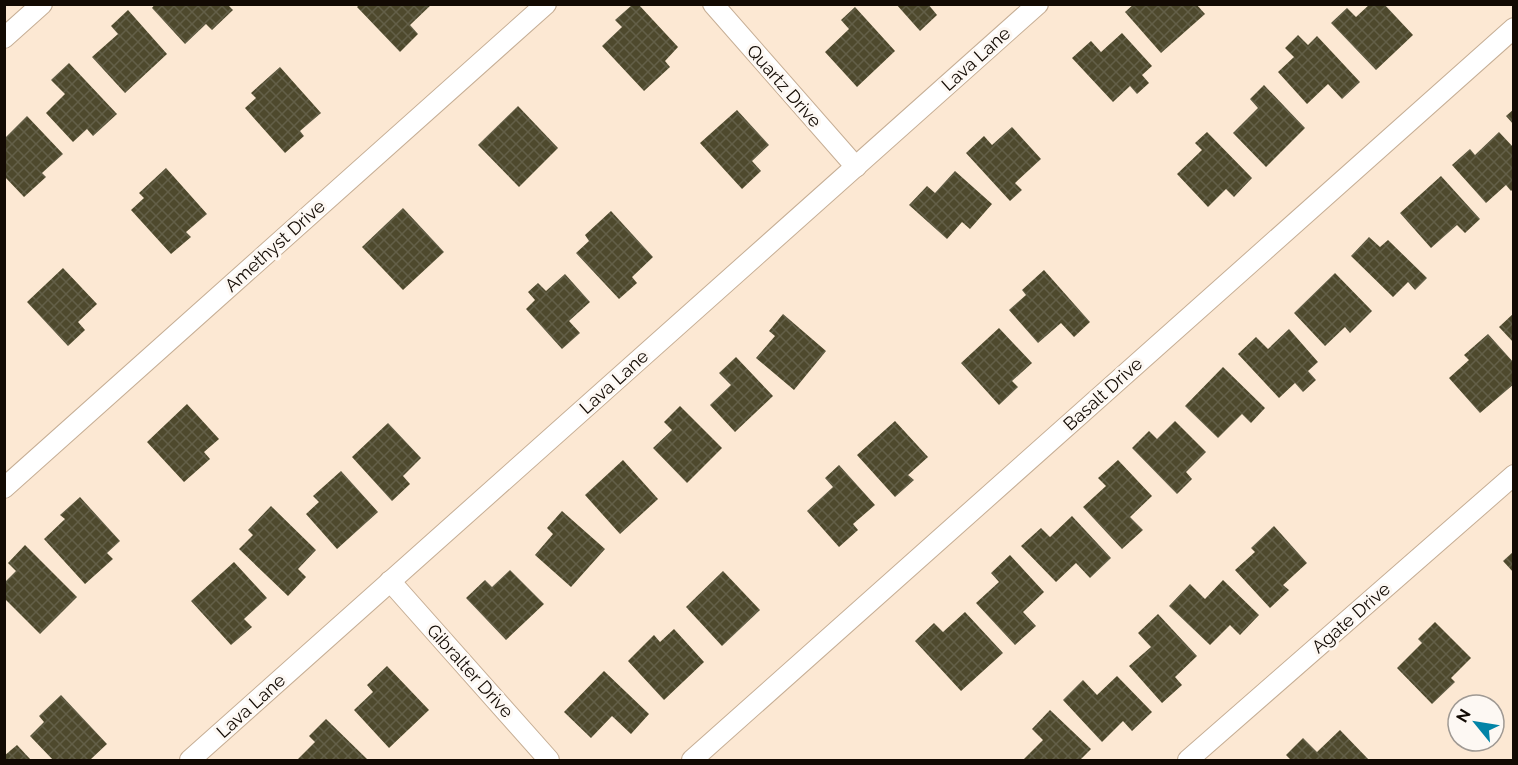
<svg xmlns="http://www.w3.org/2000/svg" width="1518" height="765" font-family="Raleway,sans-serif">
<defs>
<pattern id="building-cross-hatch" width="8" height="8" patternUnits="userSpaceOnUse" patternTransform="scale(1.5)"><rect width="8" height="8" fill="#4e492d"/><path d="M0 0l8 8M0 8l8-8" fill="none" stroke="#635f48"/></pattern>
</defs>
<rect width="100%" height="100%" fill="#fce8d3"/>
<!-- building -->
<g fill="url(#building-cross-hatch)">
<path d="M155 4H227L233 10 212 30 206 24 185 44 152 8Z"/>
<path d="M360 4H432L410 25 418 34 400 52 357 7Z"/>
<path d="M896 4H928L937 15 920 31Z"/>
<path d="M1134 4H1196L1205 14 1161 53 1125 12Z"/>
<path d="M1370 4H1384L1413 35 1376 70 1331 23 1347 8 1356 17Z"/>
<path d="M632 5H639L678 47 665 61 670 67 644 91 602 46 622 27 615 20Z"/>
<path d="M855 7 895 51 857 87 825 52 849 29 841 20Z"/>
<path d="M128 10 167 54 125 93 92 57 118 34 111 26Z"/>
<path d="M1122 33 1152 66 1142 75 1149 83 1137 94 1130 86 1113 102 1072 58 1091 41 1101 52Z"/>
<path d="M1298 35 1308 45 1317 36 1360 82 1342 99 1328 84 1307 104 1278 72 1294 57 1285 48Z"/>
<path d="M69 63 117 114 93 136 87 129 73 142 46 113 65 94 51 80Z"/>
<path d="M280 67 321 113 300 131 304 136 285 153 245 108 256 98 251 93Z"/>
<path d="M1264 85 1305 128 1266 167 1233 133 1258 108 1250 99Z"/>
<path d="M518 106 558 148 519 187 478 145Z"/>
<path d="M1514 109V125L1506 116Z"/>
<path d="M737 110 769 145 752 161 761 171 742 189 700 143Z"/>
<path d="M27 116 63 154 42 173 46 177 24 197 5 177V138Z"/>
<path d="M1012 127 1041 159 1015 183 1022 190 1010 201 966 153 984 136 992 145Z"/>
<path d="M1207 132 1252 178 1234 197 1226 189 1208 207 1177 174 1202 150 1195 143Z"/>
<path d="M1499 132 1514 148V188L1511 191 1506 185 1486 203 1452 165 1470 149 1475 155Z"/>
<path d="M166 168 207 214 186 232 191 237 171 254 131 210 144 198 139 193Z"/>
<path d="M955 171 992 204 970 229 962 222 947 239 909 205 927 186 935 193Z"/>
<path d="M1441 176 1480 219 1465 233 1457 225 1431 248 1400 213Z"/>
<path d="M403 208 444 252 403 290 362 247Z"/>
<path d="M611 211 653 257 632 277 637 283 619 299 576 253 589 241 585 235Z"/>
<path d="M1369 237 1380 247 1388 240 1427 278 1415 290 1408 282 1393 297 1351 256Z"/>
<path d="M63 268 97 304 78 322 85 330 68 346 27 302Z"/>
<path d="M1044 270 1090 322 1074 337 1061 323 1038 343 1009 310 1026 295 1022 290Z"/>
<path d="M1335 273 1372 311 1350 333 1345 327 1325 346 1294 313Z"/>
<path d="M565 274 590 302 569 321 580 333 562 349 526 309 535 300 528 292 538 283 546 291Z"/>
<path d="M1514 313V343L1499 327Z"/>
<path d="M783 314 826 351 794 390 756 358 775 336 769 331Z"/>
<path d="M999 328 1032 363 1012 381 1018 387 999 405 961 363Z"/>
<path d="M1289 329 1318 362 1308 371 1316 380 1303 392 1295 383 1279 398 1238 354 1256 337 1268 349Z"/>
<path d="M1488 334 1514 363V384L1480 413 1449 378 1469 360 1464 355Z"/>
<path d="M736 357 773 396 735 432 710 405 731 385 719 373Z"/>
<path d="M1223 367 1265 408 1251 423 1242 414 1218 438 1185 406Z"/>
<path d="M187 404 219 439 204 452 210 459 184 482 147 442Z"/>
<path d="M680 406 722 448 687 483 653 448 672 430 664 422Z"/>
<path d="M895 421 928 457 908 475 914 480 895 497 857 455Z"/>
<path d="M1175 421 1206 452 1186 472 1192 479 1177 494 1132 448 1149 431 1157 439Z"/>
<path d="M388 423 421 458 403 476 410 484 392 501 352 457Z"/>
<path d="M623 460 658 499 620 534 585 495Z"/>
<path d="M1118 460 1152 496 1130 517 1143 530 1122 549 1083 507 1106 486 1098 478Z"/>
<path d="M839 465 875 505 853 524 858 530 839 547 807 511 833 487 825 478Z"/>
<path d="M341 471 378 512 337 549 306 514 319 502 313 496Z"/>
<path d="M80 497 120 541 107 553 113 559 85 584 44 539 65 519 60 515Z"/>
<path d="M271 506 316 550 298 569 306 577 288 596 239 549 253 535 248 530Z"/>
<path d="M562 511 605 549 571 587 535 555 553 534 547 528Z"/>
<path d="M1072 516 1111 558 1090 578 1076 563 1056 582 1021 546 1041 528 1050 537Z"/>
<path d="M1274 526 1307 563 1283 585 1289 590 1270 608 1235 570 1255 552 1251 548Z"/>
<path d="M25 545 77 597 40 634 4 598V583L16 571 8 563Z"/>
<path d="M1514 551V573L1503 561Z"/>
<path d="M1010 555 1044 592 1023 612 1036 626 1015 645 976 603 999 582 991 573Z"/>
<path d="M234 562 267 598 244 619 252 627 231 645 191 601Z"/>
<path d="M510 570 544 604 506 640 466 598 485 580 492 587Z"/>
<path d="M723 571 760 610 722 646 686 607Z"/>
<path d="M1223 580 1259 615 1240 635 1230 625 1210 645 1169 606 1190 584 1205 599Z"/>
<path d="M965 612 1003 653 961 691 915 641 934 623 943 632Z"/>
<path d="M1158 614 1197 656 1175 677 1182 685 1162 703 1129 666 1151 647 1138 633Z"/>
<path d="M1435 622 1471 658 1451 678 1455 682 1432 704 1397 668 1422 643 1418 639Z"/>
<path d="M674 629 704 662 664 700 628 661 654 635 660 642Z"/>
<path d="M387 666 429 710 389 748 354 710 373 692 367 685Z"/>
<path d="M604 671 649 714 631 734 612 716 591 738 564 712Z"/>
<path d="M1117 676 1152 712 1132 731 1123 721 1102 742 1063 700 1083 680 1097 695Z"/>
<path d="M61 695 107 744 91 759 93 760H53L30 736 44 722 39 716Z"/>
<path d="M1050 710 1091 749 1080 760H1023L1043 740 1032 729Z"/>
<path d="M326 719 368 760H297L315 742 309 736Z"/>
<path d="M1340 730 1369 760H1291L1286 755 1303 738 1317 752Z"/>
<path d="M17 745 31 760H4V756Z"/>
</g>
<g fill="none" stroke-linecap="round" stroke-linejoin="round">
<defs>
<g id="minor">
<path d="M713 4 856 167"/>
<path d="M4 38 42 4"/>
<path d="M4 488 546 4"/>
<path d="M390 581 549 760"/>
<path d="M190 760 1038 4"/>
<path d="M692 760 1514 28"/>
<path d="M1188 760 1514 475"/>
</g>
</defs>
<!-- minor casing -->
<use href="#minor" stroke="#c6ae95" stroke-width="22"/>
<!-- minor -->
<use href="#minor" stroke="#fff" stroke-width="20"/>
</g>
<g text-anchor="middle" stroke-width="6" stroke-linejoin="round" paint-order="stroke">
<!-- street labels -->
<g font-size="18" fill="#120a03" stroke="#fdf8f3">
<text transform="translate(976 59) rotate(-42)" y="6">Lava Lane</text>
<text transform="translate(784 86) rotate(49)" y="6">Quartz Drive</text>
<text transform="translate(275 246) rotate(-42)" y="6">Amethyst Drive</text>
<text transform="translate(614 382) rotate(-42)" y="6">Lava Lane</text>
<text transform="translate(1103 394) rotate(-42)" y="6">Basalt Drive</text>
<text transform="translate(1351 618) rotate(-41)" y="6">Agate Drive</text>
<text transform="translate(470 671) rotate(48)" y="6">Gibralter Drive</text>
<text transform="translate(251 706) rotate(-42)" y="6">Lava Lane</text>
</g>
</g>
<!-- border -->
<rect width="1518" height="765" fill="none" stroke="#120a03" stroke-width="12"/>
<!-- north arrow -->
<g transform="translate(1476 723) rotate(300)"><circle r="28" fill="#fdf8f3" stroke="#9f9993" stroke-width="1.5"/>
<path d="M0-4.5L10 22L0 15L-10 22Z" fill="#0284a7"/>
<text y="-9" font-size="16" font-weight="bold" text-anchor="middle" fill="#120a03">N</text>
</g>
</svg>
